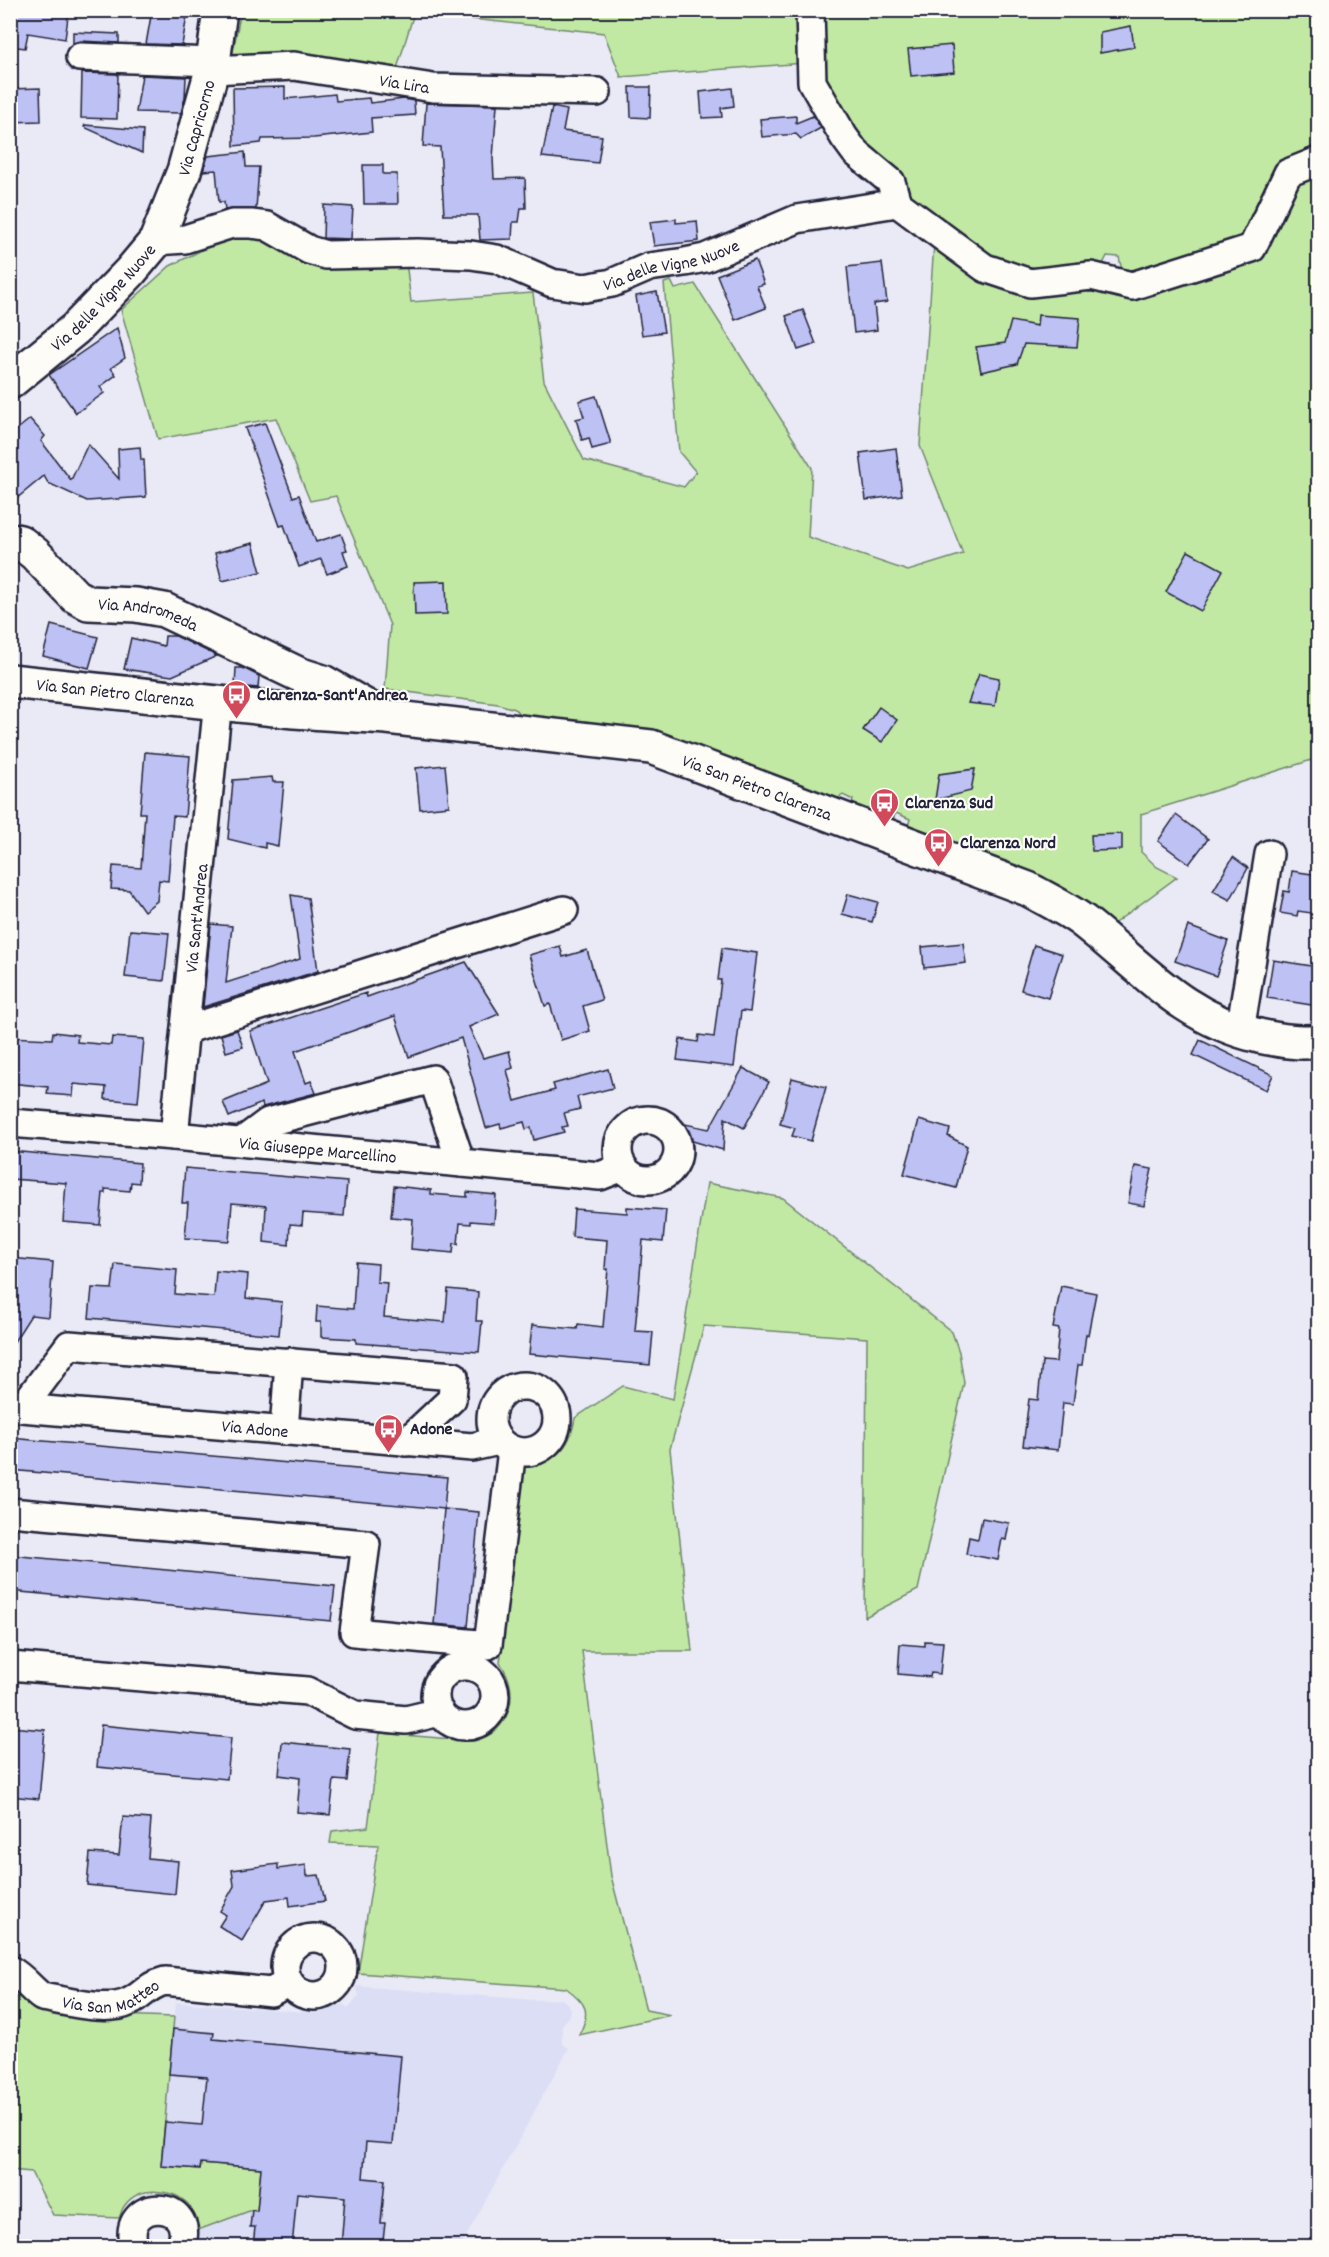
<svg xmlns="http://www.w3.org/2000/svg" width="1329" height="2257" font-family="Dekko,sans-serif">
<rect width="100%" height="100%" fill="#eaeaf6"/>
<filter id="ink" filterUnits="userSpaceOnUse"><feTurbulence type="fractalNoise" baseFrequency=".0167" numOctaves="2"/><feDisplacementMap in="SourceGraphic" scale="12" xChannelSelector="R" yChannelSelector="G"/><feConvolveMatrix kernelMatrix="1 2 1 2 8 2 1 2 1" color-interpolation-filters="sRGB"/></filter>
<g filter="url(#ink)">
<!-- built -->
<path fill="#dcdef5" d="M356 1986 535 2000 562 1999 568 2004 570 2010 568 2018 562 2025V2044L569 2048 461 2246H196L198 2230 252 2210 257 2211 201 2163 200 2169 161 2166 176 2002 320 2013 343 2004 348 2008 359 1996Z"/>
<!-- green -->
<g fill="#c1e9a4" stroke="#728670" stroke-width="1.5">
<path d="M241 10 1318 11V155L1243 244 1129 278 1122 271 1119 257 1107 256 1103 264 1096 269 1029 275 983 259 908 200 862 148 805 63 621 77 604 33 414 13 396 72 231 62Z"/>
<path d="M1318 173V758L1141 814V852L1157 867 1177 877 1108 928 906 833 910 819 896 813 890 825 850 810 853 800 843 795 831 803 525 721 515 709 498 704 385 689 390 625 336 496 310 501 276 418 158 439 121 310 170 266 204 249 206 241 255 231 406 262 411 302 533 293 544 381 584 460 684 487 696 472 679 452 664 283 671 281 675 289 695 284 812 468 808 537 908 571 963 554 920 446 934 243 1031 293 1261 257 1300 180Z"/>
<path d="M707 1183 783 1198 952 1332 959 1352 964 1383 918 1590 865 1617 867 1338 704 1326 670 1449 692 1651H582L611 1876 646 2010 671 2015 579 2035C591 2012 587 2003 566 1988L358 1973 378 1845 330 1843 332 1831 368 1827 380 1733C404 1735 427 1737 451 1739 458 1740 468 1742 474 1741 512 1732 521 1691 500 1663L522 1464C555 1463 570 1450 575 1418L623 1386 673 1399Z"/>
<path d="M10 1982 87 2014 174 2017 161 2166 200 2169 201 2163 261 2168 257 2211 252 2210 198 2230C196 2221 194 2212 188 2204 172 2188 139 2186 125 2205 122 2208 121 2214 119 2218L53 2215 31 2172 11 2170Z"/>
</g>
<!-- building -->
<g fill="#bdc1f3" stroke="#22223b" stroke-width="1.5">
<path d="M14 10H69L65 39 28 33 25 48 10 46V26Z"/>
<path d="M152 10H188L182 45 146 44Z"/>
<path d="M1131 26 1134 47 1100 53V32Z"/>
<path d="M73 32 119 34V43L81 41 73 43Z"/>
<path d="M952 45 954 72 911 76 908 49Z"/>
<path d="M82 73 118 74 117 119 81 118Z"/>
<path d="M142 75 186 77 185 98 181 113 136 112Z"/>
<path d="M285 87V99L335 94 336 101 369 98 370 103 404 99 414 101 415 115 371 118 372 132 314 138 262 139 261 143 234 146 233 88Z"/>
<path d="M630 87H651L650 118 631 117Z"/>
<path d="M40 88 41 121 10 122V89Z"/>
<path d="M732 88 734 106 721 108 722 117 702 118 700 92Z"/>
<path d="M426 103 497 105 493 158 494 179 525 178 526 208H521L519 222H513L512 239 480 240 478 215H444L440 147 423 146Z"/>
<path d="M552 107 567 110 563 131 602 136 598 163 542 157Z"/>
<path d="M796 116V123L813 116 821 128 801 139 796 134 762 137 760 119Z"/>
<path d="M85 125 143 130 142 153 84 127Z"/>
<path d="M245 152 246 167H259L256 209 225 210 224 202H219L216 170 203 171 208 156Z"/>
<path d="M363 165H383V174H397L398 204H364Z"/>
<path d="M324 205 353 207 351 239 323 238Z"/>
<path d="M676 219V223L697 221 699 241 654 246 650 222Z"/>
<path d="M755 260 764 284 757 286 766 308 735 320 717 275Z"/>
<path d="M882 263 887 302 874 304 877 330 854 333 847 267Z"/>
<path d="M657 292 664 332 642 335 636 296Z"/>
<path d="M803 310 816 344 798 350 786 316Z"/>
<path d="M1038 315 1080 318 1077 347 1024 344 1017 364 981 372 976 347 1005 343 1011 321 1037 326Z"/>
<path d="M117 328 125 358 111 368 116 375 100 387 104 393 76 413 49 375Z"/>
<path d="M596 396 611 444 592 449 589 438 582 440 576 419 584 417 579 401Z"/>
<path d="M30 419 45 436 41 441 71 480 88 444 119 479 118 449 140 447 141 460H144L146 497 87 501 48 483 44 476 10 504V435Z"/>
<path d="M265 423 293 497 299 495 316 542 341 534 347 550 343 551 348 566 327 574 321 559 299 567 284 525 280 526 245 428Z"/>
<path d="M896 448 902 495 866 500 860 453Z"/>
<path d="M253 543 261 572 222 581 215 553Z"/>
<path d="M1188 551 1223 570 1201 611 1166 592Z"/>
<path d="M446 581 447 614 415 615 414 582Z"/>
<path d="M51 625 98 637 89 668 43 656Z"/>
<path d="M165 636H176L217 656 172 676 124 669 131 638 164 646Z"/>
<path d="M236 668H243L259 676 258 688 235 686Z"/>
<path d="M979 674 999 678 995 706 968 703Z"/>
<path d="M879 707 897 720 882 742 863 730Z"/>
<path d="M145 752 190 756 185 817 173 816 168 881 159 880 157 901 144 911 129 890 111 889 113 866 141 868 145 813H140Z"/>
<path d="M445 765 449 806 420 809 416 768Z"/>
<path d="M975 769 971 791 935 800 939 774Z"/>
<path d="M272 777 273 782H284L278 846 265 843V848L228 839 233 780Z"/>
<path d="M1176 815 1208 839 1189 864 1158 841Z"/>
<path d="M1122 834V850L1092 851 1091 835Z"/>
<path d="M1233 857 1248 868 1230 900 1213 891Z"/>
<path d="M1292 871 1318 875V914L1298 911 1297 916 1280 913 1284 891 1289 892Z"/>
<path d="M848 894 878 902 872 922 842 914Z"/>
<path d="M291 895 308 898 318 971 203 1007 211 924 232 926 226 983 300 959Z"/>
<path d="M1188 926 1228 941 1216 976 1175 961Z"/>
<path d="M130 930 169 933 164 981 125 977Z"/>
<path d="M963 943 966 963 924 968 922 947Z"/>
<path d="M1034 945 1062 954 1048 998 1021 990Z"/>
<path d="M560 946 563 957 587 950 602 1000 583 1006 590 1031 561 1040 550 1004 545 1006 529 955Z"/>
<path d="M722 948 757 953 750 1012 741 1011 734 1067 677 1060 680 1039 698 1042 699 1035 714 1037 721 980H718Z"/>
<path d="M1273 960 1318 967V1006L1267 998Z"/>
<path d="M466 962 499 1014 469 1027 483 1058 509 1051 513 1068 507 1070 515 1101 555 1090 553 1084 608 1069 613 1088 577 1097 580 1109 564 1113 568 1126 562 1127 564 1132 534 1140 531 1128 526 1129 524 1122 501 1128 500 1124 486 1128 461 1038 409 1057 395 1016 295 1051 306 1083 311 1081 316 1093 263 1107 262 1103 229 1117 223 1102 267 1084 250 1031 366 993 367 997Z"/>
<path d="M237 1030 243 1047 226 1052 221 1035Z"/>
<path d="M53 1032 78 1035 77 1042 111 1045 112 1037 144 1039 138 1102 105 1099 106 1087 74 1084 73 1096 47 1094 48 1087 10 1083V1037L52 1039Z"/>
<path d="M1200 1040 1273 1075 1266 1090 1193 1055Z"/>
<path d="M743 1068 769 1082 744 1128 725 1118 723 1150 662 1132 666 1120 709 1129Z"/>
<path d="M792 1078 826 1087 811 1141 792 1136 795 1128 780 1124Z"/>
<path d="M919 1120 950 1129 948 1136 967 1146 956 1188 904 1174Z"/>
<path d="M10 1151 140 1163 139 1183 131 1182 130 1191 105 1189V1193H103L100 1225 63 1222 66 1183 10 1179Z"/>
<path d="M1135 1166 1152 1169 1144 1206 1128 1203Z"/>
<path d="M185 1168 347 1182 344 1216 303 1213 302 1225 290 1224 289 1245 264 1242 266 1206 232 1203 229 1241 185 1238 188 1203H182Z"/>
<path d="M394 1186 431 1190V1194L467 1197V1192L496 1195 494 1223 471 1221V1224L460 1223 458 1244 454 1243 453 1253 411 1249 413 1219 391 1217Z"/>
<path d="M627 1207 666 1210 663 1242 643 1240 635 1331 653 1332 650 1365 529 1354 532 1325 577 1329 578 1324 603 1327 608 1269H605L607 1240 572 1237 574 1209 627 1213Z"/>
<path d="M10 1258 53 1262 49 1317 31 1315 10 1348Z"/>
<path d="M356 1262 378 1264 377 1282 387 1283 384 1317 445 1322 448 1289 478 1292 476 1321H482L479 1352 356 1343V1339L321 1337V1322H316L317 1306 353 1309Z"/>
<path d="M115 1264 177 1270 175 1294 214 1297 216 1271 248 1274 246 1298 282 1302 279 1335 89 1318 92 1288 112 1289Z"/>
<path d="M1061 1286 1096 1293 1088 1335 1086 1334 1082 1365H1078L1073 1404 1063 1403 1058 1450 1023 1446 1029 1399 1038 1400 1042 1361 1056 1362 1059 1329 1053 1328Z"/>
<path d="M10 1438 447 1477 444 1509 10 1470Z"/>
<path d="M444 1509 479 1512 468 1627 434 1624Z"/>
<path d="M982 1518 1009 1523 1006 1540 1002 1539 998 1560 966 1554 969 1537 978 1539Z"/>
<path d="M10 1555 335 1586 331 1621 10 1591Z"/>
<path d="M925 1641 943 1642 940 1674 931 1673 930 1677 898 1674 900 1644 925 1646Z"/>
<path d="M101 1725 231 1738 227 1779 97 1767Z"/>
<path d="M10 1727 45 1730 39 1799 10 1796Z"/>
<path d="M282 1742 350 1749 347 1781 334 1780 330 1815 297 1812 300 1778 279 1775Z"/>
<path d="M123 1817 151 1819 148 1858 178 1861 175 1894 87 1885 90 1853 119 1855Z"/>
<path d="M278 1864V1869L306 1865 307 1876 319 1875 325 1901 290 1906 289 1897 266 1900 242 1941 219 1926 226 1915 220 1911 234 1886 232 1870Z"/>
<path d="M173 2029 214 2033 213 2039 401 2056 393 2144 366 2142 363 2178 385 2180 381 2223H385L383 2241H379L378 2247H341L345 2197 297 2193 292 2247H253L255 2227H250L252 2210 257 2211 261 2168 201 2163 200 2169 161 2166 165 2122 202 2125 207 2077 169 2074Z"/>
</g>
<g fill="none" stroke-linecap="round" stroke-linejoin="round">
<defs>
<g id="minor">
<path d="M810 10 812 82 844 137 855 152 891 182 897 203"/>
<path d="M80 57 213 62"/>
<path id="s1" d="M212 70 294 66 433 88 597 92"/>
<path id="s2" d="M156 241 185 239 232 224H251L267 226 309 250 326 255 418 253 471 255 497 259 552 283 585 288 612 283 649 267 685 262 705 258 797 219 897 203 985 268 1030 283 1091 276 1132 286 1252 248 1288 173 1318 161"/>
<path d="M185 1030 564 910"/>
<path d="M1240 1031 1269 854"/>
<circle cx="648" cy="1150" r="30"/>
<path id="s3" d="M10 1123 174 1136 600 1176 623 1167"/>
<path id="s4" d="M174 1136 218 701"/>
<path d="M241 1142 268 1122 433 1079 461 1163"/>
<circle cx="524" cy="1419" r="33"/>
<path id="s5" d="M10 1407 472 1447 499 1441"/>
<path d="M22 1408 69 1345 454 1376 452 1399 406 1442"/>
<path d="M284 1431 289 1362"/>
<path d="M10 1512 366 1544 354 1632 488 1645 512 1450"/>
<circle cx="465" cy="1696" r="30"/>
<path d="M10 1666 307 1691 355 1715 406 1720 440 1712"/>
<circle cx="314" cy="1967" r="29"/>
<path id="s6" d="M10 1970C23 1977 30 1988 42 1997 66 2001 107 2013 129 2002 144 1995 146 1986 165 1981L271 1992 289 1982"/>
<path d="M134 2246C119 2197 198 2197 181 2246"/>
</g>
<g id="major">
<path id="s7" d="M10 382 75 329 130 272 156 241 184 171 212 70 220 10"/>
<path id="s8" d="M10 540 20 542 35 554 75 596 88 603 136 605 164 610 298 674 323 682 377 713"/>
<path id="s9" d="M10 681 294 711 387 717 651 747 1028 889C1046 899 1067 909 1083 921 1142 967 1182 1018 1259 1036 1279 1040 1298 1044 1318 1041"/>
</g>
</defs>
<!-- minor casing -->
<use href="#minor" stroke="#22223b" stroke-width="32"/>
<!-- major casing -->
<use href="#major" stroke="#22223b" stroke-width="38"/>
<!-- minor -->
<use href="#minor" stroke="#fdfcf7" stroke-width="27"/>
<!-- major -->
<use href="#major" stroke="#fdfcf7" stroke-width="33"/>
</g>
</g>
<!-- icons -->
<defs>
<symbol id="bus-pin" viewBox="-11 -11 22 30"><path d="M0 17L-7.5 6A9.5 9.5 0 1 1 7.5 6Z" fill="#d1495b" stroke="#fdfcf7"/><path d="M-5-6H5V4H4V6H2V4H-2V6H-4V4H-5ZM-3.5-4V0h7V-4ZM-3.5 1.2v1.5H-2V1.2ZM2 1.2v1.5H3.5V1.2Z" fill="#fff"/></symbol>
</defs>
<g fill-rule="evenodd">
<use href="#bus-pin" x="220" y="678" width="33" height="45"/>
<use href="#bus-pin" x="868" y="786" width="33" height="45"/>
<use href="#bus-pin" x="922" y="826" width="33" height="45"/>
<use href="#bus-pin" x="372" y="1412" width="33" height="45"/>
</g>
<g text-anchor="middle" stroke-width="4.5" stroke-linejoin="round" paint-order="stroke">
<!-- street labels -->
<g font-size="18" fill="#22223b" stroke="#fdfcf7">
<text dy="6" stroke="none"><textPath href="#s1" startOffset="194">Via Lira</textPath></text>
<text dy="6" stroke="none"><textPath href="#s7" startOffset="324">Via Capricorno</textPath></text>
<text dy="6" stroke="none"><textPath href="#s2" startOffset="534">Via delle Vigne Nuove</textPath></text>
<text dy="6" stroke="none"><textPath href="#s7" startOffset="126">Via delle Vigne Nuove</textPath></text>
<text dy="6" stroke="none"><textPath href="#s8" startOffset="164">Via Andromeda</textPath></text>
<text dy="6" stroke="none"><textPath href="#s9" startOffset="106">Via San Pietro Clarenza</textPath></text>
<text dy="6" stroke="none"><textPath href="#s9" startOffset="758">Via San Pietro Clarenza</textPath></text>
<text dy="6" stroke="none"><textPath href="#s4" startOffset="219">Via Sant'Andrea</textPath></text>
<text dy="6" stroke="none"><textPath href="#s3" startOffset="309">Via Giuseppe Marcellino</textPath></text>
<text dy="6" stroke="none"><textPath href="#s5" startOffset="246">Via Adone</textPath></text>
<text dy="6" stroke="none"><textPath href="#s6" startOffset="114">Via San Matteo</textPath></text>
</g>
<!-- poi labels -->
<g font-size="18" font-weight="bold" fill="#22223b" stroke="#fdfcf7" text-anchor="start">
<text x="257" y="700">Clarenza-Sant'Andrea</text>
<text x="905" y="808">Clarenza Sud</text>
<text x="960" y="848">Clarenza Nord</text>
<text x="410" y="1434">Adone</text>
</g>
</g>
<!-- margin -->
<rect width="1329" height="2257" fill="none" stroke="#fdfcf7" stroke-width="36"/>
<rect x="18" y="18" width="1293" height="2221" fill="none" stroke="#22223b" stroke-width="2" filter="url(#ink)"/>
</svg>
